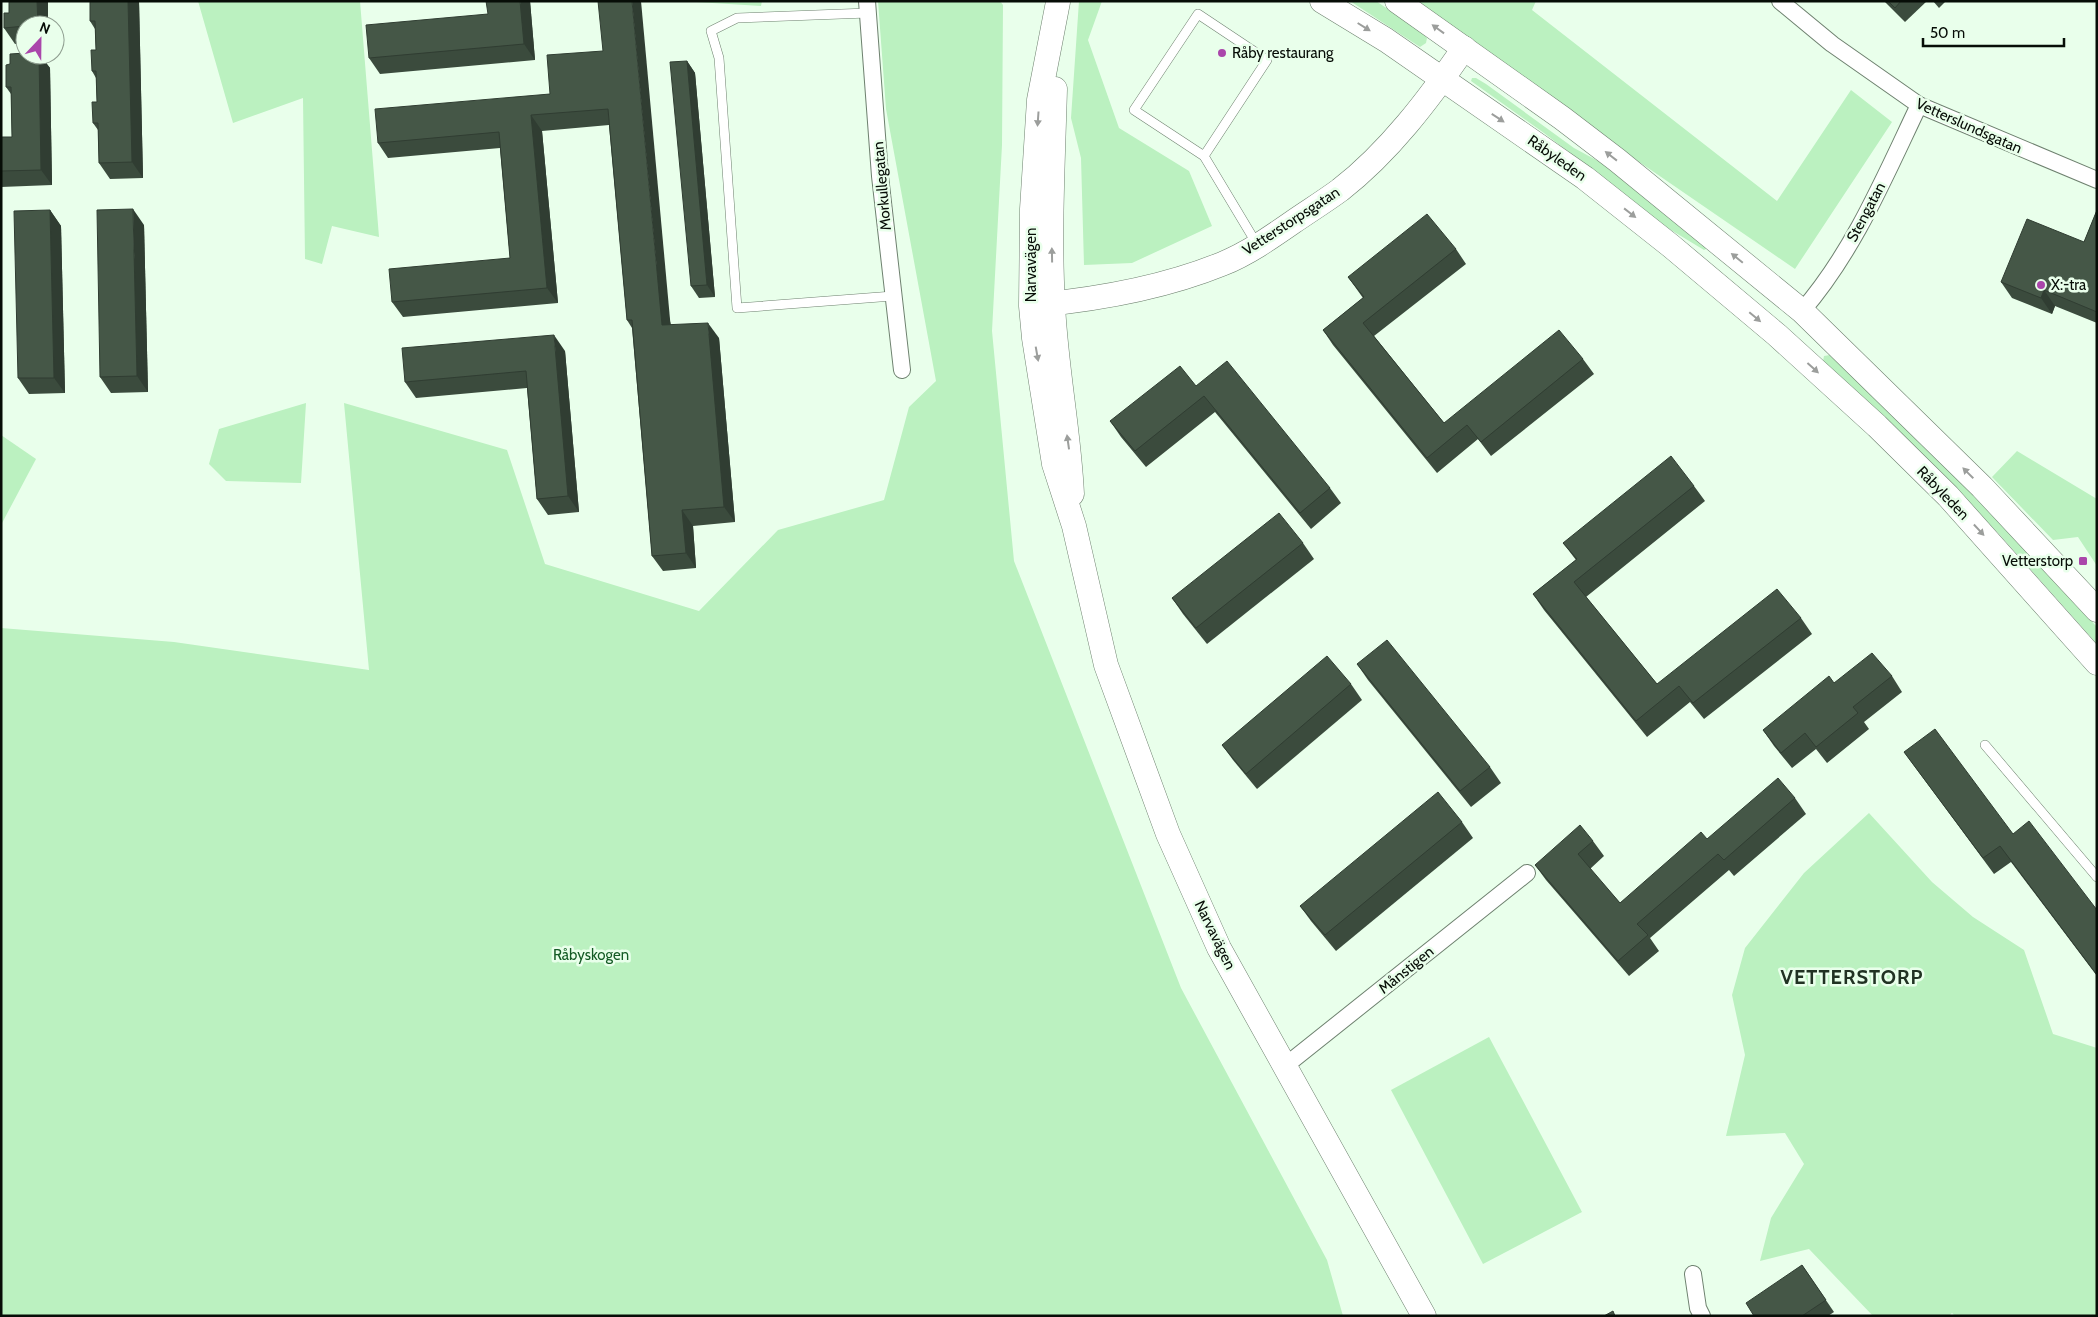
<svg xmlns="http://www.w3.org/2000/svg" width="2098" height="1317" font-family="Cabin,sans-serif">
<rect width="100%" height="100%" fill="#e9ffeb"/>
<!-- green -->
<g fill="#bbf1c0">
<path d="M198 1H360L379 237 332 226 322 264 305 259 303 98 233 123Z"/>
<path d="M680 1H762L761 6Z"/>
<path d="M878 1H1000L1003 5 1002 145 992 331 1014 561 1181 988 1327 1260 1343 1316H1V628L174 642 369 670 344 403 507 450 545 564 699 611 778 530 884 500 909 407 936 381 886 109Z"/>
<path d="M1079 1H1102L1088 40 1119 128 1189 171 1212 226 1132 263 1084 265 1081 158 1071 118Z"/>
<path d="M1350 1H1376L1420 31 1427 38 1426 43 1420 47Z"/>
<path d="M1405 1H1536L1532 10 1777 201 1851 90 1892 122 1795 269Z"/>
<path d="M1472 78H1476L1486 84 1574 148 1611 168 1708 248 1704 250 1666 227 1544 133 1471 81Z"/>
<path d="M1830 355C1925 443 2010 532 2097 627V644L1999 534 1915 448 1823 361 1824 356Z"/>
<path d="M306 403 301 483 226 481 209 464 219 429Z"/>
<path d="M1 435 36 459 1 525Z"/>
<path d="M2017 451 2097 499V566L2078 537 2053 540 1992 477Z"/>
<path d="M1869 813 1932 882 1973 917 2024 950 2053 1034 2097 1048V1316H1955L1952 1313 1949 1316H1873L1809 1249 1760 1261 1771 1218 1804 1164 1785 1133 1726 1136 1745 1055 1732 995 1745 948 1804 873Z"/>
<path d="M1489 1037 1582 1212 1483 1264 1391 1090Z"/>
</g>
<g fill="none" stroke-linecap="round" stroke-linejoin="round">
<defs>
<g id="lane">
<path d="M868 13 737 18 711 31 719 58 737 308 893 296"/>
<path d="M1204 156 1134 110 1198 14 1267 60 1204 156 1258 246"/>
<path d="M1985 745 2097 877"/>
</g>
<g id="street">
<path d="M867 1 880 176 902 370"/>
<path d="M1780 1 1832 44 1919 105 2097 180"/>
<path d="M1802 311C1854 251 1885 176 1919 105"/>
<path d="M1285 1066 1527 873"/>
<path d="M1693 1274 1698 1308 1702 1316"/>
</g>
<g id="secondary">
<path d="M1322 1 1386 40 1585 178 1671 246 1777 335 1877 426 1948 496 2097 663"/>
<path d="M1397 1 1562 118 1617 160 1802 311 1982 487 2097 610"/>
<path d="M1058 2 1039 100 1032 209 1031 306 1034 338 1054 464 1074 526 1106 665 1168 834 1219 948 1424 1316"/>
<path d="M1055 89C1053 161 1049 234 1053 305 1056 369 1069 431 1072 494"/>
<path d="M1038 305C1100 299 1163 288 1222 264 1247 254 1270 238 1293 222 1309 211 1325 201 1340 190 1389 152 1429 99 1464 48"/>
</g>
</defs>
<!-- lane casing -->
<use href="#lane" stroke="#6e816f" stroke-width="10"/>
<!-- street casing -->
<use href="#street" stroke="#6e816f" stroke-width="18"/>
<!-- secondary casing -->
<use href="#secondary" stroke="#6e816f" stroke-width="25"/>
<!-- lane -->
<use href="#lane" stroke="#fff" stroke-width="9"/>
<!-- street -->
<use href="#street" stroke="#fff" stroke-width="16"/>
<!-- secondary -->
<use href="#secondary" stroke="#fff" stroke-width="24"/>
</g>
<!-- wall -->
<g fill="#3b4b3d">
<path d="M9 1H48V25H25V43L15 44 4 28 9 13Z"/>
<path d="M90 1H139L143 178 110 179 99 163 98 130 93 123 97 102 96 78 92 71 96 50 95 29 90 21Z"/>
<path d="M530 1 535 60 380 74 369 58 488 14Z"/>
<path d="M1884 1H1927L1905 22Z"/>
<path d="M1933 1H1946L1939 8Z"/>
<path d="M603 51 671 325 719 338 735 522 693 526 696 568 663 571 652 556 632 328 627 320 609 125 542 131 558 303 403 317 392 302 510 258 500 148 388 158 378 143 550 94Z"/>
<path d="M25 55H40L50 68 52 185 1 187V137H12L11 94 6 87 10 64Z"/>
<path d="M687 61 695 73 715 297 699 298 691 286Z"/>
<path d="M50 210 61 226 65 393 29 394 18 378Z"/>
<path d="M2097 210V323L2055 306 2052 314 2012 298 2001 282 2084 242Z"/>
<path d="M144 225 148 392 111 393 100 377Z"/>
<path d="M1456 249 1466 264 1374 336 1444 423 1583 359 1594 374 1491 456 1478 439 1437 473 1333 345 1323 330 1363 298 1348 277Z"/>
<path d="M565 351 579 512 548 515 537 499 527 388 416 398 405 382Z"/>
<path d="M1196 386 1330 488 1341 503 1311 529 1215 412 1146 467 1121 437 1110 421Z"/>
<path d="M1694 486 1705 501 1586 597 1657 684 1801 618 1812 634 1704 719 1690 702 1647 737 1544 610 1533 594 1576 560 1563 543Z"/>
<path d="M1303 543 1314 559 1207 644 1183 614 1172 598Z"/>
<path d="M1357 664 1490 767 1501 783 1471 807 1368 680Z"/>
<path d="M1892 676 1902 692 1864 722 1869 729 1827 763 1816 749 1792 768 1774 746 1763 730 1834 683Z"/>
<path d="M1351 684 1362 700 1257 789 1233 760 1222 745Z"/>
<path d="M1904 752 2013 834 2097 910V976L2011 862 1994 874Z"/>
<path d="M1795 798 1806 814 1734 876 1729 870 1650 938 1659 951 1629 976 1546 880 1535 865 1593 841 1604 856 1590 869 1620 903 1707 839Z"/>
<path d="M1462 822 1473 838 1336 951 1311 921 1300 906Z"/>
<path d="M1802 1265 1834 1312 1828 1316H1754Z"/>
</g>
<!-- shaded-wall -->
<g fill="#303d32">
<path d="M37 1H48V25H38Z"/>
<path d="M128 1H139L143 178 132 162Z"/>
<path d="M520 1H530L535 60 524 44Z"/>
<path d="M632 1H641L672 341 662 325Z"/>
<path d="M39 55H40L50 68 52 185 41 170Z"/>
<path d="M687 61 695 73 715 297 707 285Z"/>
<path d="M531 115 542 131 558 303 547 288Z"/>
<path d="M133 209 144 225 148 392 137 376Z"/>
<path d="M50 210 61 226 65 393 54 378Z"/>
<path d="M2044 290 2055 306 2052 314 2041 298Z"/>
<path d="M708 323 719 338 735 522 724 507Z"/>
<path d="M554 335 565 351 579 512 568 496Z"/>
<path d="M682 510 693 526 696 568 686 553Z"/>
</g>
<!-- building -->
<g fill="#455747" stroke="#303d32">
<path d="M9 1H37L38 25H25V26L4 28V13H9Z"/>
<path d="M90 1H128L132 162 99 163 98 123H93L92 102H97L96 71H92L91 50H96L95 21H90Z"/>
<path d="M486 1H520L524 44 369 58 366 25 488 14Z"/>
<path d="M598 1H632L662 325 708 323 724 507 682 510 686 553 652 556 632 320H627L608 109 531 115 547 288 392 302 389 269 510 258 499 132 378 143 375 109 550 94 547 55 603 51Z"/>
<path d="M1888 1H1901L1895 8Z"/>
<path d="M25 53V55H39L41 170 1 171V137H12L11 87H6V65L10 64V54Z"/>
<path d="M687 61 707 285 691 286 670 62Z"/>
<path d="M133 209 137 376 100 377 97 210Z"/>
<path d="M50 210 54 378H18L14 211Z"/>
<path d="M2097 210V312L2044 290 2041 298 2001 282 2027 219 2084 242Z"/>
<path d="M1427 214 1456 249 1363 323 1444 423 1559 330 1583 359 1481 442 1467 425 1427 458 1323 330 1364 297 1348 277Z"/>
<path d="M554 335 568 496 537 499 526 371 405 382 402 348Z"/>
<path d="M1227 361 1330 488 1300 513 1204 396 1135 451 1110 421 1180 366 1196 386Z"/>
<path d="M1671 456 1694 486 1574 582 1657 684 1777 589 1801 618 1693 703 1679 686 1636 721 1533 594 1577 559 1563 543Z"/>
<path d="M1279 513 1303 543 1196 628 1172 598Z"/>
<path d="M1387 640 1490 767 1460 791 1357 664Z"/>
<path d="M1872 653 1892 676 1853 707 1858 713 1816 747 1805 733 1781 753 1763 730 1829 676 1834 683Z"/>
<path d="M1327 656 1351 684 1246 774 1222 745Z"/>
<path d="M1935 729 2013 834 2029 821 2097 910V975L2000 846 1983 858 1904 752Z"/>
<path d="M1778 778 1795 798 1724 860 1718 854 1637 924 1648 935 1618 961 1535 865 1580 825 1593 841 1578 854 1620 903 1701 832 1707 839Z"/>
<path d="M1438 792 1462 822 1325 935 1300 906Z"/>
<path d="M1802 1265 1826 1300 1802 1316H1754L1746 1303Z"/>
<path d="M1613 1311 1615 1316H1604Z"/>
</g>
<!-- one-way arrows -->
<defs><path id="oneway-solid" d="M-6-.8H1V-3.2L6.5 0L1 3.2V.8H-6Z" transform="scale(1.25)"/></defs>
<g fill="#9c9e9c">
<use href="#oneway-solid" transform="translate(1364 27) rotate(32)"/>
<use href="#oneway-solid" transform="translate(1438 29) rotate(-144)"/>
<use href="#oneway-solid" transform="translate(1498 118) rotate(33)"/>
<use href="#oneway-solid" transform="translate(1038 119) rotate(94)"/>
<use href="#oneway-solid" transform="translate(1611 156) rotate(-142)"/>
<use href="#oneway-solid" transform="translate(1630 213) rotate(38)"/>
<use href="#oneway-solid" transform="translate(1052 255) rotate(-91)"/>
<use href="#oneway-solid" transform="translate(1737 258) rotate(-141)"/>
<use href="#oneway-solid" transform="translate(1755 317) rotate(40)"/>
<use href="#oneway-solid" transform="translate(1037 354) rotate(80)"/>
<use href="#oneway-solid" transform="translate(1813 368) rotate(42)"/>
<use href="#oneway-solid" transform="translate(1068 442) rotate(-98)"/>
<use href="#oneway-solid" transform="translate(1968 473) rotate(-135)"/>
<use href="#oneway-solid" transform="translate(1979 530) rotate(47)"/>
</g>
<!-- markers -->
<g fill="#aa46ab" stroke="#e9ffeb" stroke-width="2">
<circle cx="1222" cy="53" r="5"/>
<circle cx="2041" cy="285" r="5"/>
<rect x="2078" y="556" width="10" height="10" rx="2.5"/>
</g>
<g text-anchor="middle" stroke-width="5" stroke-linejoin="round" paint-order="stroke">
<!-- poi labels -->
<g font-size="15" fill="#070d07" stroke="#e9ffeb" text-anchor="start">
<text x="1232" y="58">Råby restaurang</text>
<text x="2051" y="290">X:-tra</text>
<text x="2073" y="566" text-anchor="end">Vetterstorp</text>
</g>
<!-- street labels -->
<g font-size="15" fill="#070d07" stroke="#e9ffeb">
<text transform="translate(1969 126) rotate(24)" y="5">Vetterslundsgatan</text>
<text transform="translate(1557 158) rotate(35)" y="5">Råbyleden</text>
<text transform="translate(882 186) rotate(-95)" y="5">Morkullegatan</text>
<text transform="translate(1866 212) rotate(-62)" y="5">Stengatan</text>
<text transform="translate(1291 221) rotate(-33)" y="5">Vetterstorpsgatan</text>
<text transform="translate(1031 265) rotate(-90)" y="5">Narvavägen</text>
<text transform="translate(1943 493) rotate(46)" y="5">Råbyleden</text>
<text transform="translate(1215 935) rotate(64)" y="5">Narvavägen</text>
<text transform="translate(1406 970) rotate(-39)" y="5">Månstigen</text>
</g>
<!-- park labels -->
<g font-size="15" fill="#145b25" stroke="#e9ffeb">
<text x="591" y="960">Råbyskogen</text>
</g>
<!-- district labels -->
<g font-size="20" font-weight="bold" letter-spacing="1" fill="#213223" stroke="#e9ffeb">
<text x="1852" y="984">VETTERSTORP</text>
</g>
</g>
<!-- border -->
<rect width="2098" height="1317" fill="none" stroke="#070d07" stroke-width="5"/>
<!-- north arrow -->
<g transform="translate(40 40) rotate(22)"><circle r="24" fill="#e9ffeb" stroke="#8f9e90"/>
<path d="M0-4L9 19L0 12L-9 19Z" fill="#aa46ab"/>
<text y="-8" font-size="14" font-weight="bold" text-anchor="middle" fill="#070d07">N</text>
</g>
<!-- scale -->
<path d="M1923 38v8h141v-8" fill="none" stroke="#070d07" stroke-width="2.5"/>
<text x="1930" y="38" font-size="15" fill="#070d07" stroke="#e9ffeb" stroke-width="4" paint-order="stroke">50 m</text>
</svg>
